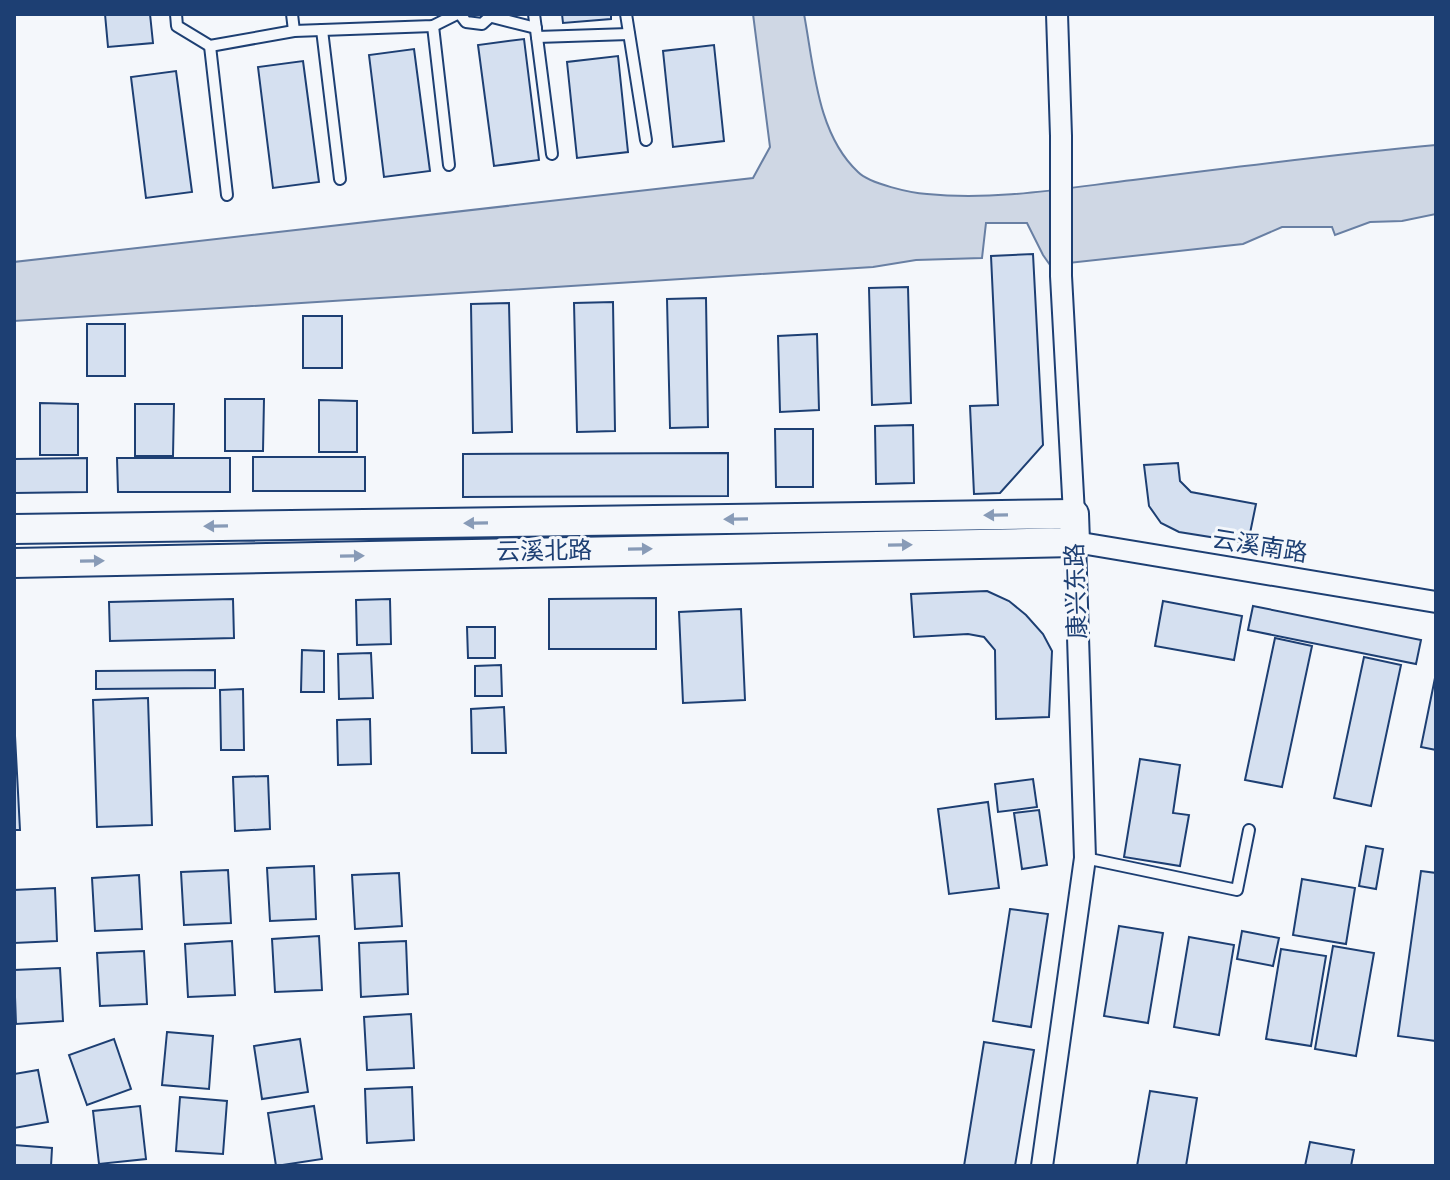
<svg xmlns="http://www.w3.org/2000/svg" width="1450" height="1180" font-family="'Exo 2','Noto Sans SC',sans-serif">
<rect width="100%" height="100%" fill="#f4f7fb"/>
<!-- water -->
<path fill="#cfd7e4" stroke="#687fa3" stroke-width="2" d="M753 14H804C814 67 817 134 858 172 870 184 911 193 927 194 996 201 1066 188 1133 180 1234 167 1335 154 1436 145V214L1402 221 1370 222 1335 235 1332 227H1282L1243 244 1050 265 1043 255 1027 223H986L982 258 916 260 873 267 14 321V262L753 178 770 147Z"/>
<!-- building -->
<g fill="#d5e0f0" stroke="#1d3f73" stroke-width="2">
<path d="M105 14H150L153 43 108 47Z"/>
<path d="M562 14H611V19L563 23Z"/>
<path d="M524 39 539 160 494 166 478 45Z"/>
<path d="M714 45 724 141 673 147 663 51Z"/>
<path d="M414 49 430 171 384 177 369 55Z"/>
<path d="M618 56 628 152 577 158 567 62Z"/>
<path d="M303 61 319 182 273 188 258 67Z"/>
<path d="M176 71 192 192 146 198 131 77Z"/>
<path d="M1033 254 1043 445 1000 493 974 494 970 406 998 405 991 256Z"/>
<path d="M908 287 911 403 872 405 869 288Z"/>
<path d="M706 298 708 427 670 428 667 299Z"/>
<path d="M613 302 615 431 577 432 574 303Z"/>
<path d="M509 303 512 432 473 433 471 304Z"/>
<rect x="303" y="316" width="39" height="52"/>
<rect x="87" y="324" width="38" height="52"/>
<path d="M817 334 819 410 780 412 778 336Z"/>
<path d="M225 399H264L263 451H225Z"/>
<path d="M319 400 357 401V452H319Z"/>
<path d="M40 403 78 404V455H40Z"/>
<path d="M135 404H174L173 456H135Z"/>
<path d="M913 425 914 483 876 484 875 426Z"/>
<path d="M775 429H813V487H776Z"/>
<path d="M728 453V496L463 497V454Z"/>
<rect x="253" y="457" width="112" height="34"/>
<path d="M87 458V492L14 493V459Z"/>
<path d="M117 458H230V492H118Z"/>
<path d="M1178 463 1180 481 1191 492 1256 504 1248 543 1179 532 1161 523 1149 506 1144 465Z"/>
<path d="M987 591 1009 601 1026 615 1043 634 1052 651 1049 717 996 719 995 650 984 637 968 634 914 637 911 594Z"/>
<path d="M656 598V649H549V599Z"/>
<path d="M233 599 234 638 110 641 109 602Z"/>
<path d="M390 599 391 644 357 645 356 600Z"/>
<path d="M1163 601 1242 616 1234 660 1155 646Z"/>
<path d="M1253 606 1421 640 1416 664 1248 630Z"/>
<path d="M741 609 745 700 683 703 679 612Z"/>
<path d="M467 627H495V658H468Z"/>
<path d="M1275 638 1312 646 1282 787 1245 780Z"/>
<path d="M302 650 324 651V692H301Z"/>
<path d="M371 653 373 698 339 699 338 654Z"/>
<path d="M1364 657 1401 665 1371 806 1334 798Z"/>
<path d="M501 665 502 696H475V666Z"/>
<path d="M215 670V688L96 689V671Z"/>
<path d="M1436 673V750L1421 747Z"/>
<path d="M243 689 244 750H221L220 690Z"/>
<path d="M148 698 152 825 97 827 93 700Z"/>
<path d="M504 707 506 753H472L471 709Z"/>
<path d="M14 717 20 830H14Z"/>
<path d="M370 719 371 764 338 765 337 720Z"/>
<path d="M1140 759 1180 765 1173 813 1189 815 1180 866 1124 857Z"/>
<path d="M268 776 270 829 235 831 233 777Z"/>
<path d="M1033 779 1037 807 998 812 995 784Z"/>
<path d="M988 802 999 888 949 894 938 809Z"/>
<path d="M1039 810 1047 865 1022 869 1014 813Z"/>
<path d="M1366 846 1383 849 1376 889 1359 886Z"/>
<path d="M314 866 316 919 270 921 267 868Z"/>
<path d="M228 870 231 923 184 925 181 872Z"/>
<path d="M1421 871 1436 873V1041L1398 1036Z"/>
<path d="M399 873 402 926 355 929 352 875Z"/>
<path d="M139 875 142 929 95 931 92 878Z"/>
<path d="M1302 879 1355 888 1346 944 1293 935Z"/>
<path d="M55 888 57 941 14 943V890Z"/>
<path d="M1010 909 1048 914 1031 1027 993 1021Z"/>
<path d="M1119 926 1163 933 1148 1023 1104 1016Z"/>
<path d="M1242 931 1279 938 1273 966 1237 959Z"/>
<path d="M319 936 322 990 275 992 272 939Z"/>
<path d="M1189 937 1234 945 1219 1035 1174 1027Z"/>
<path d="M232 941 235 995 188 997 185 944Z"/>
<path d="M406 941 408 994 361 997 359 943Z"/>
<path d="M1333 946 1374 953 1356 1056 1315 1049Z"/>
<path d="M1281 949 1326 956 1311 1046 1266 1039Z"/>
<path d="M144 951 147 1004 100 1006 97 953Z"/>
<path d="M60 968 63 1021 16 1024 14 970Z"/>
<path d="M411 1014 414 1068 367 1070 364 1017Z"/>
<path d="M167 1032 213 1036 209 1089 162 1085Z"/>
<path d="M114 1039 131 1089 87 1105 69 1055Z"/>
<path d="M300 1039 308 1092 262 1099 254 1046Z"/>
<path d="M984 1042 1034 1050 1015 1166H964Z"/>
<path d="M38 1070 48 1122 14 1128V1074Z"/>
<path d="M412 1087 414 1140 367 1143 365 1089Z"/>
<path d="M1150 1091 1197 1098 1186 1166H1137Z"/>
<path d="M180 1097 227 1101 223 1154 176 1151Z"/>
<path d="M140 1106 146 1159 99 1164 93 1111Z"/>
<path d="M314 1106 322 1159 276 1166 268 1113Z"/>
<path d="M1310 1142 1354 1150 1351 1166H1305Z"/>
<path d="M14 1145 52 1148 51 1166H14Z"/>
</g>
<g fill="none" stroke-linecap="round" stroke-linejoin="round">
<defs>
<g id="lane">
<path d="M176 14 177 26 210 46 294 31 433 26 457 14"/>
<path d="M292 14 294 31"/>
<path d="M460 14 466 22 482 24 493 14"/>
<path d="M534 14 552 154"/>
<path d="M626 14 646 140"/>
<path d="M492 17 536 28"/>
<path d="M433 26 449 165"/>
<path d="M322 30 340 179"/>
<path d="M537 37 629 34"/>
<path d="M210 46 227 195"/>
<path d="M1085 858 1237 890 1249 830"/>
</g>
<g id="street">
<path d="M1057 14 1061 136V276L1074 514"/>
<path d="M1042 1166 1085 858 1075 542 1436 602"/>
</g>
<path id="secondary" d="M14 529 1074 514 1075 542 14 563"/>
</defs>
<!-- lane casing -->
<use href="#lane" stroke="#1d3f73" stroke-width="14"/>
<!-- street casing -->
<use href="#street" stroke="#1d3f73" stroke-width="24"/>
<!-- secondary casing -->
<use href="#secondary" stroke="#1d3f73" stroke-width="32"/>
<!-- lane -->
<use href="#lane" stroke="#f4f7fb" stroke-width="10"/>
<!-- street -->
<use href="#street" stroke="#f4f7fb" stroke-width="20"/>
<!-- secondary -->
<use href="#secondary" stroke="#f4f7fb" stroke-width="28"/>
</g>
<!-- one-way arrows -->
<defs><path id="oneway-solid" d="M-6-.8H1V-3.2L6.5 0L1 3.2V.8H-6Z" transform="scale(2)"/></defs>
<g fill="#889bb7">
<use href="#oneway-solid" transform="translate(996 515) rotate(179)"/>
<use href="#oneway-solid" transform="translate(736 519) rotate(179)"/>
<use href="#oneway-solid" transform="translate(476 523) rotate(179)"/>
<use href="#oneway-solid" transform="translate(216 526) rotate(179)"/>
<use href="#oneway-solid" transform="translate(900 545) rotate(-1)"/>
<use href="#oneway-solid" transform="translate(640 549) rotate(-1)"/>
<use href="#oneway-solid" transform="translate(352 556) rotate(-1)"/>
<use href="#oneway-solid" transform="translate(92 561) rotate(-1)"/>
</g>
<g text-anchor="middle" stroke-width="6" stroke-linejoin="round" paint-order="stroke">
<!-- street labels -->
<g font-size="24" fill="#1d3f73" stroke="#f4f7fb">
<text transform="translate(1260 546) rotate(9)" y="8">云溪南路</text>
<text transform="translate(544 551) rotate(-1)" y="8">云溪北路</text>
<text transform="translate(1076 591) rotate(-92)" y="8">康兴东路</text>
</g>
</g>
<!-- border -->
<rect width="1450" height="1180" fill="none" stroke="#1d3f73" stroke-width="32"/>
</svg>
